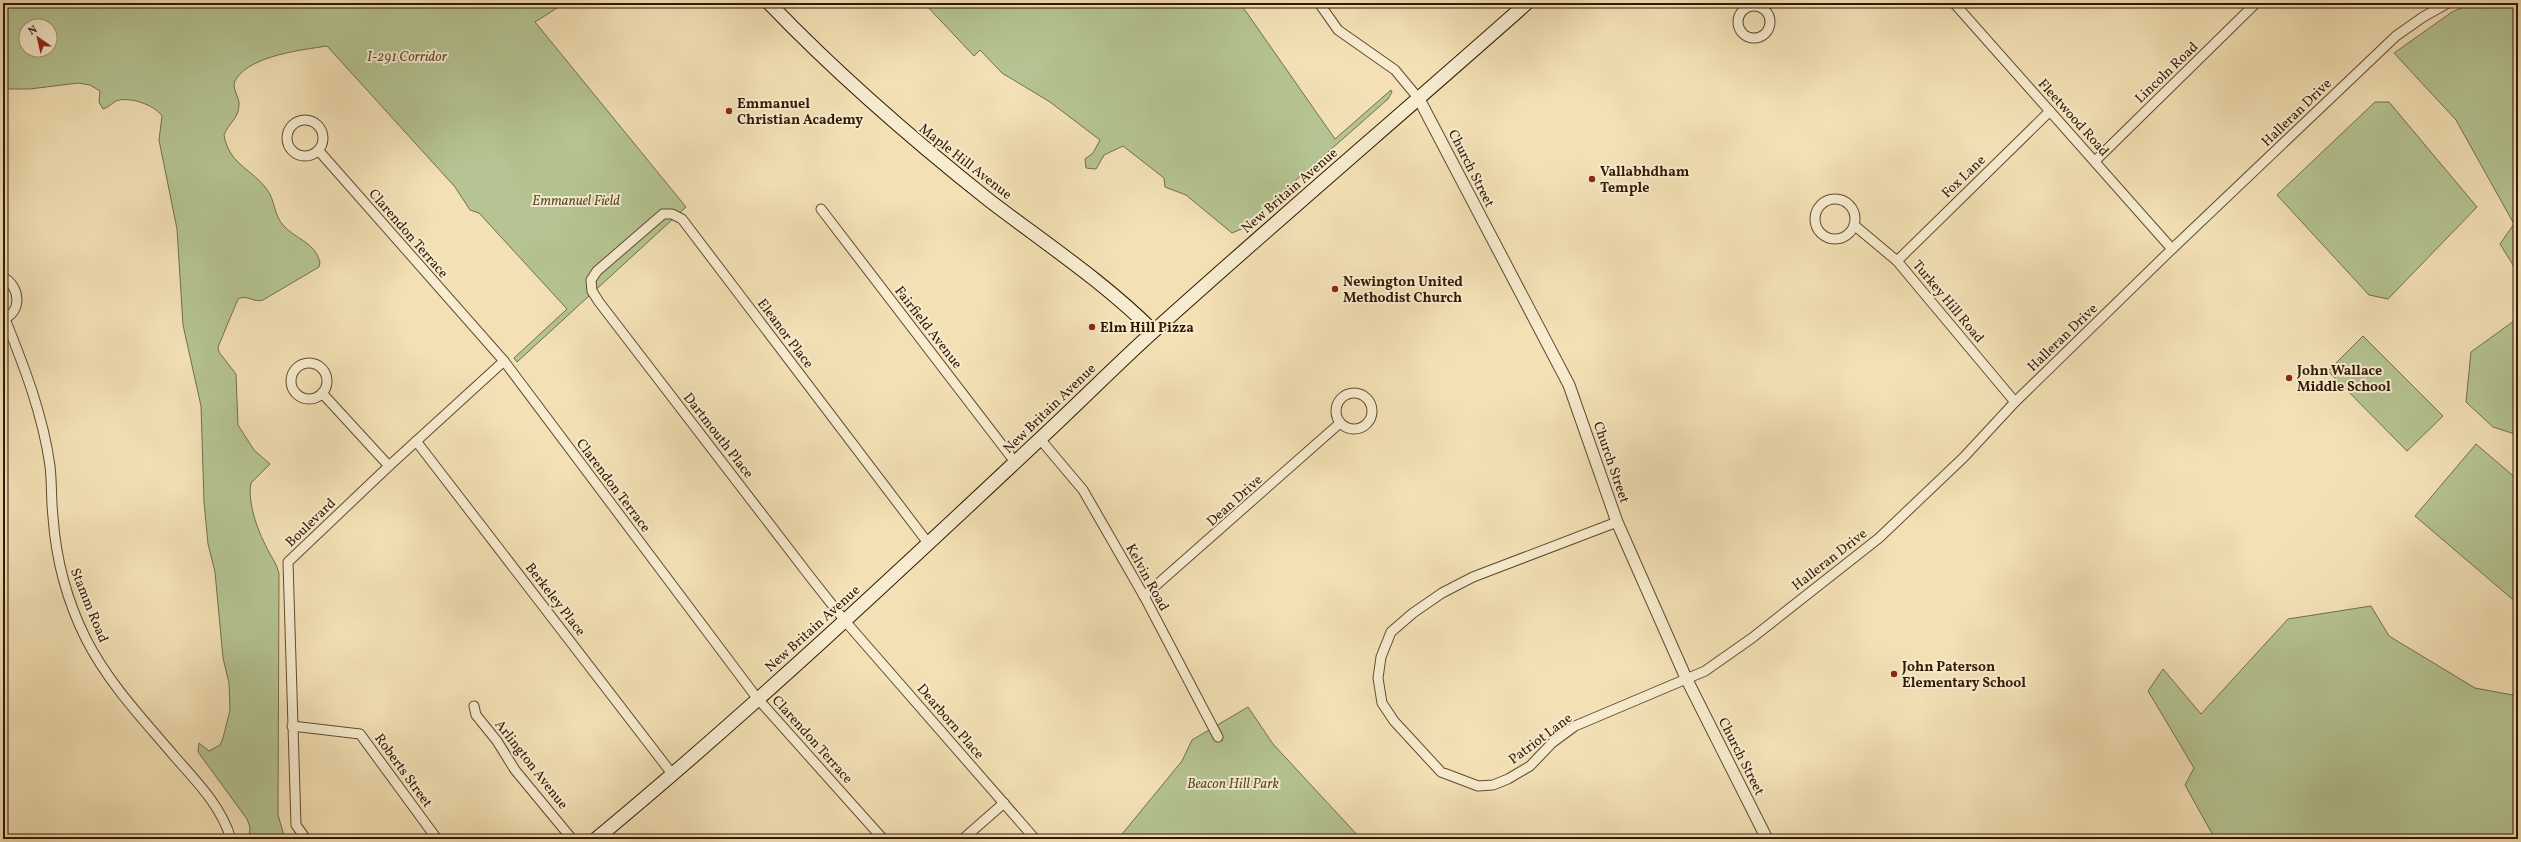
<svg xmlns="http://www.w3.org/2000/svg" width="2521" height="842" font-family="Vollkorn,serif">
<rect width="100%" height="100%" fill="#f3e1b5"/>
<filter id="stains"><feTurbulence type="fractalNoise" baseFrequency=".005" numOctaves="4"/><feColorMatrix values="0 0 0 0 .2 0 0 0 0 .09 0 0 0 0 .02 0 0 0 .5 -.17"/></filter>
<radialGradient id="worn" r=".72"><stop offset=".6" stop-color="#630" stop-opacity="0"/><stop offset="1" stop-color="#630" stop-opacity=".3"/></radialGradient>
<!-- green -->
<g fill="#b5c492" stroke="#746e4a" fill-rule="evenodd">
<path d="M3 3H565L535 22 686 207 517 362 514 358 567 309 479 213 470 210 455 187 327 46C302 50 252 55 236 79 230 87 240 97 239 105 239 118 228 124 224 135 229 165 253 169 268 191 275 201 274 215 283 225 295 239 315 242 320 262L319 267 263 300C254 303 246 294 238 299L218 347 219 352 236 374 238 425 254 450 270 464 251 483C247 504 259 534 269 552 273 560 277 564 279 574L278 815 285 839H249L250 827 247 819 198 752 199 743 209 751 220 745 223 738 230 710 229 683 223 658 215 572 208 544 204 502 201 406 183 325 177 229 159 140 162 116C155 105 129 96 116 101 112 103 108 108 103 109L99 102 100 91 90 85 78 83 30 89H3ZM26 26H50V50H26Z"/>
<path d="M924 3H1240L1335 139 1391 90 1392 92 1388 99 1270 203 1246 227 1232 233 1186 195 1165 187 1164 178 1123 146 1104 155 1096 169 1086 168 1085 159 1093 153 1100 140 1050 102 1002 73 980 50 974 56Z"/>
<path d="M2473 3H2518V273L2500 244 2514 224 2456 120 2394 53 2452 12Z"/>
<path d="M2375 102H2389L2477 207 2388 299 2369 295 2277 195Z"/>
<path d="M2518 318V435L2493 427 2466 402 2471 352Z"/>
<path d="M2363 336 2443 416 2407 451 2328 371Z"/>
<path d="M2476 444 2518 480V604L2415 516Z"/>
<path d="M2371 606 2389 636 2475 688 2518 696V839H2215L2185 785 2194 768 2148 691 2163 669 2201 714 2288 619Z"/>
<path d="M1248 707 1273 744 1361 839H1118L1182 761 1192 740Z"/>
</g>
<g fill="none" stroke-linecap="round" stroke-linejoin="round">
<defs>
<g id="minor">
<path d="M1319 3 1338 30 1395 70 1419 99"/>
<path d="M1954 3 2172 249"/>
<circle cx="1754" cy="22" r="16"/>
<circle cx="305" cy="138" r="18"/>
<path d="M319 151 504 361 757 698 883 839"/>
<path d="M2095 161 2256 3"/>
<circle cx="1835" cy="219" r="20"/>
<path d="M821 209 1015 462"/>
<path d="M1854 225 1897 261 2015 402"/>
<path d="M1897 261 2050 111"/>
<path d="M3 277C20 286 23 312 3 319"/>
<path d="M5 319C24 366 43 415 50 466 52 483 51 500 53 517 56 560 67 601 86 639 109 684 143 719 175 757 197 782 221 806 231 839"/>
<circle cx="309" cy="381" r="18"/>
<circle cx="1354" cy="411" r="18"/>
<path d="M322 393 389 466"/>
<path d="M1040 439 1083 490 1144 596 1218 737"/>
<path d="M416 441 673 775"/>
<path d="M1617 522 1473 577 1442 593 1413 613 1391 632 1381 657 1378 678 1382 703 1394 721 1441 772 1478 786 1493 785 1508 779 1530 766 1552 743 1575 726 1705 671 1752 638 1879 538 1964 457 2015 402 2172 249 2396 36 2423 17 2448 3"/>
<path d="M928 543 682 219 672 214H663L597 271 591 280 592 291 599 302 811 578 845 621 1035 839"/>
<path d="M1144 596 1340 423"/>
<path d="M474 706 476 715 497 741 515 770 572 839"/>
<path d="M292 726 360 734 437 839"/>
<path d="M306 839 296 825 288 562 389 466 504 361"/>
<path d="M963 839 1004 803"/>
</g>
<path id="tertiary" d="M1419 99 1569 385 1617 522 1686 678 1767 839"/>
<g id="secondary">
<path d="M769 3C838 75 912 139 990 201 1045 243 1104 282 1153 331"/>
<path d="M596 839C749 712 895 575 1040 439 1078 404 1115 366 1154 331 1277 220 1403 113 1527 3"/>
</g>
</defs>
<!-- minor casing -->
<use href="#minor" stroke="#634a30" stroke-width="11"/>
<!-- tertiary casing -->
<use href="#tertiary" stroke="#634a30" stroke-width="13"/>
<!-- secondary casing -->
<use href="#secondary" stroke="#331803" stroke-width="15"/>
<!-- minor -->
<use href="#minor" stroke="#f7eccf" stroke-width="9"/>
<!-- tertiary -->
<use href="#tertiary" stroke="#f7eccf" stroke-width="11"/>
<!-- secondary -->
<use href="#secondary" stroke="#f7eccf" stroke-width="13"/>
</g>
<!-- markers -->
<g fill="#8f2418" stroke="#f7eccf" stroke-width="1.5">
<circle cx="729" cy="111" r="4"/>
<circle cx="1592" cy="179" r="4"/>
<circle cx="1335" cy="289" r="4"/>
<circle cx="1092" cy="327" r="4"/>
<circle cx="2289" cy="378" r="4"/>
<circle cx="1894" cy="674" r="4"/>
</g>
<g text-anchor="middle" stroke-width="4" stroke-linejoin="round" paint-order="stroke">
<!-- park labels -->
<g font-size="14" font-style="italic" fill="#5a4c2e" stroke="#f7eccf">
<text x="407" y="61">I-291 Corridor</text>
<text x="576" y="205">Emmanuel Field</text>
<text x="1233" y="788">Beacon Hill Park</text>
</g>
<!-- street labels -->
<g font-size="14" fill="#331803" stroke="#f7eccf">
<text transform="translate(2166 72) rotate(-44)" y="5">Lincoln Road</text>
<text transform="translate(2296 112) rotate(-44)" y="5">Halleran Drive</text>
<text transform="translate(2074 117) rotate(48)" y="5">Fleetwood Road</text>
<text transform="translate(966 161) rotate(38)" y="5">Maple Hill Avenue</text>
<text transform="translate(1472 168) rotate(63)" y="5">Church Street</text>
<text transform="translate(1963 176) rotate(-44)" y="5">Fox Lane</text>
<text transform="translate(1289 190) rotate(-41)" y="5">New Britain Avenue</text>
<text transform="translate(409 233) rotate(49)" y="5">Clarendon Terrace</text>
<text transform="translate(1949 301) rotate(50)" y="5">Turkey Hill Road</text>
<text transform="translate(929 327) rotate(52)" y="5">Fairfield Avenue</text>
<text transform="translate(786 333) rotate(53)" y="5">Eleanor Place</text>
<text transform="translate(2062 337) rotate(-44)" y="5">Halleran Drive</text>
<text transform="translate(1049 408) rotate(-44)" y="5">New Britain Avenue</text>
<text transform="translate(719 435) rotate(52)" y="5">Dartmouth Place</text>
<text transform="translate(1612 462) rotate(71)" y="5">Church Street</text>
<text transform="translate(614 485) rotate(53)" y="5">Clarendon Terrace</text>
<text transform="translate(1234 500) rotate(-42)" y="5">Dean Drive</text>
<text transform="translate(310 522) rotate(-44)" y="5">Boulevard</text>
<text transform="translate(1829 559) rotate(-38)" y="5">Halleran Drive</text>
<text transform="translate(1148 577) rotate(61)" y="5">Kelvin Road</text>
<text transform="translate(556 599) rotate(52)" y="5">Berkeley Place</text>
<text transform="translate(90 605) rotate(68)" y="5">Stamm Road</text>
<text transform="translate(812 628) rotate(-42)" y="5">New Britain Avenue</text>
<text transform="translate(951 721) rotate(49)" y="5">Dearborn Place</text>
<text transform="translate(1540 738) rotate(-37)" y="5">Patriot Lane</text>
<text transform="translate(813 739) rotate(48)" y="5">Clarendon Terrace</text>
<text transform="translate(1742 756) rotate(63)" y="5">Church Street</text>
<text transform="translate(532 764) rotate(52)" y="5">Arlington Avenue</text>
<text transform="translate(404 770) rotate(54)" y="5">Roberts Street</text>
</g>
<!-- poi labels -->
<g font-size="14" font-weight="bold" fill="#331803" stroke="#f7eccf" text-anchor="start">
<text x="737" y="108">Emmanuel<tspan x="737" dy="16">Christian Academy</tspan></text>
<text x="1600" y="176">Vallabhdham<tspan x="1600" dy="16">Temple</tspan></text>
<text x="1343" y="286">Newington United<tspan x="1343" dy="16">Methodist Church</tspan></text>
<text x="1100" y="332">Elm Hill Pizza</text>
<text x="2297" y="375">John Wallace<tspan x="2297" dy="16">Middle School</tspan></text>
<text x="1902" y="671">John Paterson<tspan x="1902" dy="16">Elementary School</tspan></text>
</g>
</g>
<!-- margin -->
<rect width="2521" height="842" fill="none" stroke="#f3e1b5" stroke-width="16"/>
<rect x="4" y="4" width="2513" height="834" fill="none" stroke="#331803" stroke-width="2"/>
<rect x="8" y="8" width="2505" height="826" fill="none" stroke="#331803"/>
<!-- north arrow -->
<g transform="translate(38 38) rotate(326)"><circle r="19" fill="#f7eccf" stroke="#a9977d"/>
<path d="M0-3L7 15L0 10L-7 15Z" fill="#8f2418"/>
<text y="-6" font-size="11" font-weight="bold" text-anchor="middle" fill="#331803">N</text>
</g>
<rect width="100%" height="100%" filter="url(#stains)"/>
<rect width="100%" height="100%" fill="url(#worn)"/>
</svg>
